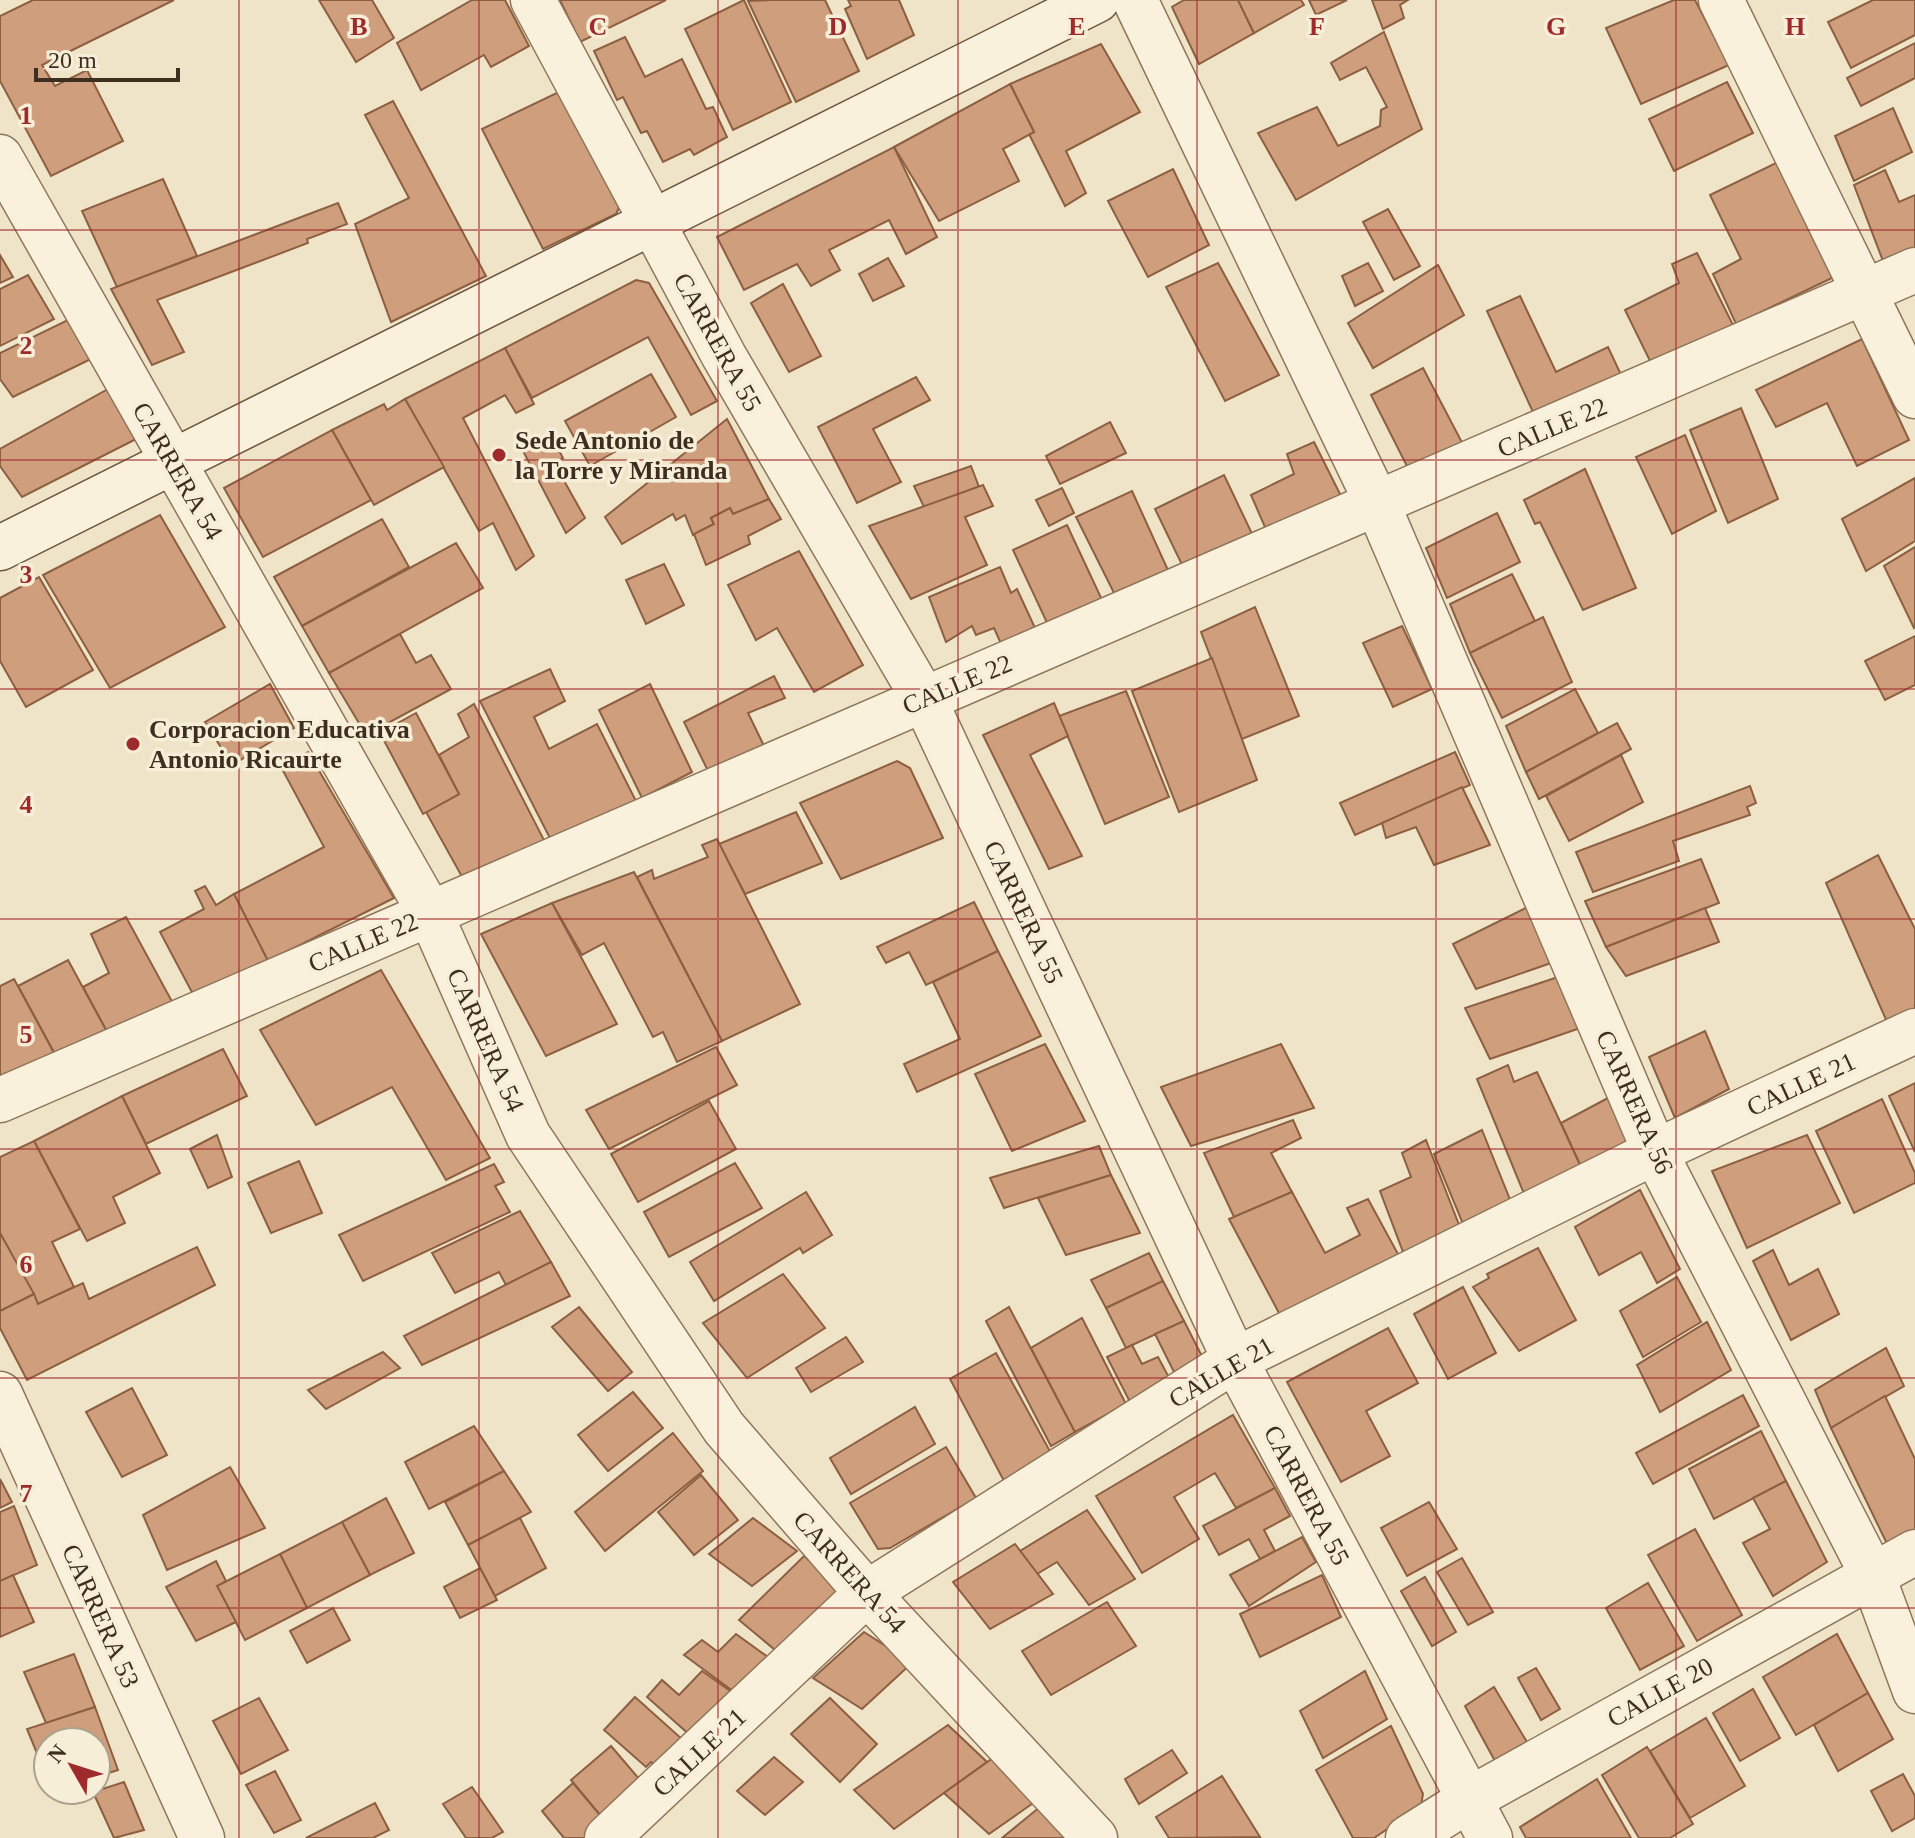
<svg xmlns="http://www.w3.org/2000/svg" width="1915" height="1838" font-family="'Times New Roman',serif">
<rect width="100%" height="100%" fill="#f0e4c8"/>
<!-- building -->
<g fill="#cf9f7d" stroke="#8d5f41" stroke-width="2">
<path d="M33 0H174L42 65 55 86 87 70 123 141 51 176 0 81V16Z"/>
<path d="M319 0H372L394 38 356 62Z"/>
<path d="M472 0H505L529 46 491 67 484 55 421 90 397 43Z"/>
<path d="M560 0H666L580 42Z"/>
<path d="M744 0 791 102 733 130 685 29Z"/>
<path d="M772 0H825L859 71 796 102 748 1Z"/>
<path d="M848 0H899L914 35 867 59 845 9 851 6Z"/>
<path d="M1184 0H1238L1254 33 1199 64 1172 7Z"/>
<path d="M1238 0H1301L1304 5 1254 33Z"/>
<path d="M1309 0H1347L1316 15Z"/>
<path d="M1372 0H1408L1400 5 1404 18 1383 29Z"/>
<path d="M1674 0H1695L1729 65 1641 104 1606 28Z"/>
<path d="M1873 0H1915V35L1851 68 1828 22Z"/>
<path d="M1384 32 1422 129 1296 200 1258 133 1317 107 1338 146 1380 126 1381 110 1387 107 1366 67 1340 80 1331 63Z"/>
<path d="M625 37 645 77 682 59 706 109 713 107 727 137 694 155 690 149 663 162 647 131 641 133 623 97 617 100 594 51Z"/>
<path d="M1915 43V78L1861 106 1847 78Z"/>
<path d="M1101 44 1140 112 1066 151 1086 193 1065 206 1029 134 1034 132 1010 84Z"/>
<path d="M1727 82 1753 133 1674 171 1649 119Z"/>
<path d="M1010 84 1034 132 1003 149 1019 181 939 221 894 147Z"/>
<path d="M565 89 622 201 616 214 543 249 482 129Z"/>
<path d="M393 101 486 276 391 322 355 224 409 198 365 115Z"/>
<path d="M1893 108 1912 152 1854 181 1835 136Z"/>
<path d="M894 147 937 237 906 254 889 220 829 250 840 270 811 286 797 264 744 290 717 237Z"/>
<path d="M1778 162 1834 277 1736 324 1713 274 1741 259 1710 195Z"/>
<path d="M1173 169 1209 245 1148 277 1108 201Z"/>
<path d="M1885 170 1899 202 1915 195V249L1883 261 1854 185Z"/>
<path d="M163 179 197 256 117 287 82 211Z"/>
<path d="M338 203 347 224 307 239 308 243 157 300 184 352 152 365 111 289Z"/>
<path d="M1388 209 1420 266 1394 280 1363 222Z"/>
<path d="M1697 253 1733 325 1652 365 1625 310 1679 283 1672 264Z"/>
<path d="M0 255 13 277 0 283Z"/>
<path d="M888 258 904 286 873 301 859 274Z"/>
<path d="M1218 263 1279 375 1225 401 1166 287Z"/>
<path d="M1368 263 1383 291 1355 306 1342 276Z"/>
<path d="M1438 265 1464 315 1373 368 1348 323Z"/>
<path d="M28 275 54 319 0 346V289Z"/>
<path d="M636 280 649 283 717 401 691 415 648 337 532 398 505 348Z"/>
<path d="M783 284 821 356 789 372 751 303Z"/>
<path d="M1520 296 1556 372 1608 347 1623 379 1537 421 1487 311Z"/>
<path d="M72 318 97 356 13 397 0 379V353Z"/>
<path d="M1862 339 1909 440 1857 466 1827 403 1776 427 1756 390Z"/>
<path d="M505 348 534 404 516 413 505 395 463 418 534 556 516 570 493 523 479 531 405 399Z"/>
<path d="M1423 368 1468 454 1414 480 1371 395Z"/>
<path d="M651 374 676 417 590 466 565 421Z"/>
<path d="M916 377 930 400 873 429 901 482 857 503 818 427Z"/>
<path d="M108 389 140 437 22 497 0 466V449Z"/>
<path d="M405 399 444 467 374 505 332 430 384 404 387 410Z"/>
<path d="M1741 408 1778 499 1728 523 1690 430Z"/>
<path d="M727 419 769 499 733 514 730 508 711 518 714 524 693 535 685 515 676 520 673 514 622 544 605 517Z"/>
<path d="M1110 422 1126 453 1060 484 1046 456Z"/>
<path d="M332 430 371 500 263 557 224 488Z"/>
<path d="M551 435 563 458 554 463 585 518 566 533 523 451Z"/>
<path d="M1685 435 1716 511 1672 534 1636 457Z"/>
<path d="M1314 442 1343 500 1268 534 1251 495 1294 474 1287 454Z"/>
<path d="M971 466 979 487 924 507 914 486Z"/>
<path d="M1585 469 1636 588 1583 610 1540 522 1535 524 1524 500Z"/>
<path d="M1224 475 1255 540 1186 573 1155 509Z"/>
<path d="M1915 478V541L1866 571 1842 519Z"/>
<path d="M983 485 993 506 965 517 987 565 911 599 869 526Z"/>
<path d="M1062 488 1074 513 1049 526 1036 500Z"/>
<path d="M1132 491 1172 579 1120 605 1076 517Z"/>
<path d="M769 499 781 519 748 536 750 544 706 565 694 534 714 524 711 518 730 508 733 514Z"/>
<path d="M1497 513 1520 562 1447 598 1426 548Z"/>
<path d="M160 515 225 627 110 688 43 575Z"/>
<path d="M382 519 409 567 302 626 274 577Z"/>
<path d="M1067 525 1103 602 1049 627 1013 550Z"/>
<path d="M456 543 483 588 329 673 302 626Z"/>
<path d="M1915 547V627L1914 628 1884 566Z"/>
<path d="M799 551 863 665 814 692 777 628 756 640 728 585Z"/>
<path d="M664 564 684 605 646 624 626 580Z"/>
<path d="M1000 567 1011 593 1017 589 1041 641 1002 646 994 628 976 635 972 626 946 642 929 597Z"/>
<path d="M1512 574 1535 621 1470 653 1450 604Z"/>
<path d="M39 577 93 670 26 707 0 661V598Z"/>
<path d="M1255 607 1299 716 1242 739 1201 632Z"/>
<path d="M1543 617 1572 682 1502 718 1470 653Z"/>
<path d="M1402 626 1432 689 1393 707 1363 643Z"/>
<path d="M400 634 416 663 431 655 451 689 366 735 329 673Z"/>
<path d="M1915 636V685L1885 700 1865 661Z"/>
<path d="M1212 658 1257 780 1179 812 1132 691Z"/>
<path d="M550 669 565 701 534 717 549 749 597 724 641 811 557 852 480 701Z"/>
<path d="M774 676 785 698 748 713 766 750 711 777 684 722Z"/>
<path d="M270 684 294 728 232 765 205 722Z"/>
<path d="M650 684 692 772 642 798 599 710Z"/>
<path d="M1575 689 1598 733 1526 772 1506 726Z"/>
<path d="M1126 691 1169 797 1105 824 1059 716Z"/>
<path d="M1054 703 1068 736 1030 755 1082 856 1049 869 983 735Z"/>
<path d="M474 704 545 842 466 884 426 812 459 794 439 755 469 737 458 714Z"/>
<path d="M416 713 459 794 423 814 380 733Z"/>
<path d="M1617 723 1631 749 1539 799 1526 772Z"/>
<path d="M308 752 394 898 268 961 234 894 324 847 281 767Z"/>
<path d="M1455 752 1470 785 1355 835 1340 803Z"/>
<path d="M1621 755 1643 802 1569 841 1546 796Z"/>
<path d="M897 761 910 768 943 838 841 879 800 803Z"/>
<path d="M1750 786 1756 803 1747 807 1750 815 1673 841 1679 861 1593 892 1576 852Z"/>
<path d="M1462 787 1490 845 1434 865 1416 827 1386 838 1382 823Z"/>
<path d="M796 812 822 863 745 894 719 844Z"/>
<path d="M717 839 800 1004 722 1041 637 877 652 870 654 879 708 857 702 845Z"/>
<path d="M1878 855 1915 929V1018L1891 1031 1826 883Z"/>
<path d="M1701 859 1719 903 1606 947 1585 901Z"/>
<path d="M634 872 722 1041 677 1062 663 1032 653 1037 604 943 582 955 552 903Z"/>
<path d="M205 886 216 905 234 894 268 961 195 998 160 932 204 909 195 891Z"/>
<path d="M974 902 998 951 926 985 909 952 886 963 877 947Z"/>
<path d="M552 903 617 1024 546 1056 481 934Z"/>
<path d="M1532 905 1560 960 1476 989 1453 944Z"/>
<path d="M1705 908 1719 942 1626 976 1606 947Z"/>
<path d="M126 917 175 1007 111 1039 83 987 109 973 91 934Z"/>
<path d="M998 951 1041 1036 917 1092 904 1064 960 1039 933 982Z"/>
<path d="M68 960 106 1030 56 1056 18 986Z"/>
<path d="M381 970 490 1158 446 1180 392 1087 316 1125 260 1030Z"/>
<path d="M1567 974 1592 1024 1490 1059 1465 1008Z"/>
<path d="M14 979 60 1064 0 1094V986Z"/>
<path d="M1705 1031 1729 1089 1675 1118 1649 1057Z"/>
<path d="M1045 1044 1085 1121 1012 1151 975 1074Z"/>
<path d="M1281 1044 1314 1108 1191 1146 1161 1087Z"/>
<path d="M716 1047 737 1085 609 1149 586 1110Z"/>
<path d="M223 1049 247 1096 146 1144 122 1096Z"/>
<path d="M1508 1065 1514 1082 1537 1072 1583 1171 1527 1201 1477 1079Z"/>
<path d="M1915 1083V1152L1889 1096Z"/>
<path d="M1623 1090 1645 1138 1583 1171 1561 1123Z"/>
<path d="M122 1096 160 1173 113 1197 125 1223 87 1241 34 1141Z"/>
<path d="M1882 1099 1915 1173V1183L1854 1213 1816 1131Z"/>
<path d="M709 1101 736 1149 638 1202 611 1154Z"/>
<path d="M1293 1120 1301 1138 1271 1153 1292 1192 1234 1217 1204 1153Z"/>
<path d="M1482 1130 1511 1202 1463 1224 1434 1154Z"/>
<path d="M217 1135 232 1177 208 1188 190 1149Z"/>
<path d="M1807 1135 1840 1203 1747 1248 1712 1171Z"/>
<path d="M1426 1140 1463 1235 1408 1265 1380 1191 1411 1177 1402 1153Z"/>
<path d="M34 1141 80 1229 52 1242 74 1287 38 1304 0 1233V1157Z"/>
<path d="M1099 1146 1111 1175 1004 1208 990 1178Z"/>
<path d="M299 1161 322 1213 271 1233 248 1183Z"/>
<path d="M735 1163 762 1208 669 1257 644 1212Z"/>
<path d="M494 1164 504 1182 495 1186 510 1212 363 1281 339 1235Z"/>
<path d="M1111 1175 1140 1233 1066 1255 1038 1198Z"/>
<path d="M1640 1190 1680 1269 1657 1283 1641 1252 1599 1275 1575 1227Z"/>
<path d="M806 1192 832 1235 803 1253 800 1248 714 1301 690 1262Z"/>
<path d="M1292 1192 1325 1253 1360 1235 1347 1208 1368 1199 1405 1267 1280 1315 1229 1219Z"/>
<path d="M520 1211 551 1262 506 1285 499 1272 455 1293 432 1253Z"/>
<path d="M0 1233 34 1294 0 1311Z"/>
<path d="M197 1247 215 1285 27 1380 0 1328V1311L34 1294 38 1304 83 1283 89 1299Z"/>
<path d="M1538 1248 1576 1320 1519 1351 1473 1287 1489 1278 1487 1274Z"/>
<path d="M1773 1250 1789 1285 1818 1269 1839 1314 1791 1340 1753 1261Z"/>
<path d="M1149 1253 1163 1281 1106 1308 1091 1280Z"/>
<path d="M551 1262 570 1296 422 1365 404 1336Z"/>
<path d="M783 1274 825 1328 747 1378 703 1323Z"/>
<path d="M1677 1277 1701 1322 1643 1357 1620 1311Z"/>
<path d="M1163 1281 1184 1321 1126 1348 1106 1308Z"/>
<path d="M1463 1287 1496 1353 1448 1379 1414 1314Z"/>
<path d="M579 1307 632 1372 608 1391 552 1327Z"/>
<path d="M1009 1307 1075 1432 1051 1446 986 1321Z"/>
<path d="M1082 1318 1126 1404 1075 1432 1031 1348Z"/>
<path d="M1184 1321 1208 1368 1179 1382 1155 1334Z"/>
<path d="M1707 1322 1731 1370 1660 1412 1637 1365Z"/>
<path d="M1388 1328 1418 1383 1366 1411 1390 1456 1341 1482 1287 1382Z"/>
<path d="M846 1337 863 1362 811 1392 796 1368Z"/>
<path d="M1132 1345 1142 1364 1158 1357 1173 1385 1132 1406 1107 1357Z"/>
<path d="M1886 1348 1904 1386 1831 1428 1815 1390Z"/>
<path d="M383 1352 400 1368 326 1409 308 1390Z"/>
<path d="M996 1353 1052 1455 1004 1481 950 1379Z"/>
<path d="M132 1388 167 1455 122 1477 86 1412Z"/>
<path d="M633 1392 663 1428 608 1471 578 1435Z"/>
<path d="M1743 1395 1759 1426 1653 1484 1636 1453Z"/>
<path d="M1885 1396 1915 1459V1538L1891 1552 1831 1428Z"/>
<path d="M915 1407 935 1444 851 1494 830 1458Z"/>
<path d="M1233 1415 1275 1488 1236 1508 1215 1473 1174 1497 1199 1539 1142 1573 1096 1496Z"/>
<path d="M474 1426 504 1471 429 1509 405 1462Z"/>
<path d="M1761 1431 1786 1481 1714 1519 1689 1469Z"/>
<path d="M673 1433 703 1471 605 1551 575 1512Z"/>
<path d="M946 1447 976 1498 890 1548 878 1549 850 1503Z"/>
<path d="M230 1467 265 1528 167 1570 143 1515Z"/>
<path d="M504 1471 531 1512 468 1545 445 1502Z"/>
<path d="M701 1475 738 1520 694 1555 658 1512Z"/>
<path d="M0 1479 12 1502 0 1508Z"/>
<path d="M1786 1481 1827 1562 1773 1596 1743 1543 1770 1529 1753 1498Z"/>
<path d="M1275 1488 1290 1516 1264 1530 1275 1551 1260 1559 1249 1539 1219 1555 1203 1526Z"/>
<path d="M386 1498 414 1553 370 1575 342 1522Z"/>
<path d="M1429 1502 1457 1549 1407 1576 1381 1528Z"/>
<path d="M14 1506 37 1565 0 1581V1512Z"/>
<path d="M1087 1510 1135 1579 1089 1605 1057 1562 1037 1574 1020 1551Z"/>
<path d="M520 1518 546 1568 495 1596 468 1545Z"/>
<path d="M753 1518 797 1551 752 1586 709 1554Z"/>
<path d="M342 1522 370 1575 307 1608 280 1554Z"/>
<path d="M1695 1529 1742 1615 1697 1641 1648 1555Z"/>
<path d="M1302 1537 1316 1562 1249 1606 1230 1575Z"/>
<path d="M1015 1544 1053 1594 990 1629 953 1582Z"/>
<path d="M280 1554 307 1608 245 1640 217 1586Z"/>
<path d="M804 1556 843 1589 786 1659 739 1620Z"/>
<path d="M1462 1558 1493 1612 1468 1625 1437 1572Z"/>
<path d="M216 1561 226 1581 217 1586 236 1622 196 1641 166 1587Z"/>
<path d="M480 1568 497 1600 460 1618 444 1587Z"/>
<path d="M13 1575 34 1622 0 1637V1581Z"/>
<path d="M1322 1575 1341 1617 1260 1657 1240 1614Z"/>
<path d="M1425 1577 1456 1632 1432 1646 1401 1591Z"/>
<path d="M1648 1583 1684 1646 1640 1670 1606 1608Z"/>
<path d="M1107 1602 1136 1646 1051 1695 1022 1651Z"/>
<path d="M333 1608 350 1640 307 1663 290 1631Z"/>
<path d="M864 1632 912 1663 862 1709 813 1678Z"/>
<path d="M736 1634 779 1665 745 1700 684 1655 702 1640 718 1652Z"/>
<path d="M1837 1634 1868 1693 1796 1735 1763 1677Z"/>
<path d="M74 1654 95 1707 46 1723 24 1672Z"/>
<path d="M1536 1668 1560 1709 1541 1720 1518 1678Z"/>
<path d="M702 1671 743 1700 700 1744 647 1697 662 1680 679 1695Z"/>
<path d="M1365 1671 1387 1719 1323 1758 1300 1711Z"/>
<path d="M1494 1687 1527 1742 1495 1761 1465 1706Z"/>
<path d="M1753 1689 1780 1738 1740 1761 1713 1713Z"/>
<path d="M1868 1693 1893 1739 1838 1771 1814 1725Z"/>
<path d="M635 1697 693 1749 667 1776 651 1762 646 1767 604 1730Z"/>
<path d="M259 1698 288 1750 241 1774 213 1721Z"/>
<path d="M830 1698 877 1744 840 1782 791 1734Z"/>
<path d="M95 1707 118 1770 96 1777V1742H48V1780L27 1729Z"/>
<path d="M1706 1718 1745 1786 1690 1818 1650 1751Z"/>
<path d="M948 1725 987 1762 894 1829 854 1790Z"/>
<path d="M1391 1726 1423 1794 1421 1806 1374 1838H1353L1316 1770Z"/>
<path d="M611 1746 646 1787 605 1821 571 1780Z"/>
<path d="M1647 1747 1693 1824 1670 1838H1639L1602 1775Z"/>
<path d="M1004 1750 1049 1792 989 1834 944 1793Z"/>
<path d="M1172 1750 1187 1773 1139 1804 1125 1779Z"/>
<path d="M774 1757 803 1782 765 1815 737 1791Z"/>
<path d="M275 1771 301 1820 274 1833 246 1785Z"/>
<path d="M1903 1774 1915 1796V1818L1892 1831 1871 1791Z"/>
<path d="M1222 1776 1260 1837 1169 1838 1156 1817Z"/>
<path d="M1597 1779 1631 1838H1526L1520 1827Z"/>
<path d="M124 1782 144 1830 114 1838 93 1792Z"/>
<path d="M573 1783 605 1821 586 1838H564L542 1811Z"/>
<path d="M472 1787 503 1832 492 1838H466L443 1804Z"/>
<path d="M1046 1802 1084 1838H1002Z"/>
<path d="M375 1803 389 1830 373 1838H306Z"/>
</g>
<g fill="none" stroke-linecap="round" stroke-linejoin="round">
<defs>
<g id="minor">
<path d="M533 0 724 356 924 699 1235 1360 1490 1838"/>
<path d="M1135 0 1377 503 1655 1152 1872 1574 1915 1691"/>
<path d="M1721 0 1915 396"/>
<path d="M0 157 430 913 528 1135 724 1428 867 1593 1095 1838"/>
<path d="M0 1100 1915 270"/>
<path d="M0 1394 202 1838"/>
<path d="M1408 1838 1470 1799 1915 1552"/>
</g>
<path id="tertiary" d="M607 1838 867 1593 1235 1360 1655 1152 1915 1031"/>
<path id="secondary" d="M0 548 1097 0"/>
</defs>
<!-- minor casing -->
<use href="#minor" stroke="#8d765c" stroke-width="47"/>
<!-- tertiary casing -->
<use href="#tertiary" stroke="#8d765c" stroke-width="47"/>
<!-- secondary casing -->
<use href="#secondary" stroke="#6f573f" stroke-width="47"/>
<!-- minor -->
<use href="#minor" stroke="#faf1dc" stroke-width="44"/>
<!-- tertiary -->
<use href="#tertiary" stroke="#faf1dc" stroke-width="44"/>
<!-- secondary -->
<use href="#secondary" stroke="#faf1dc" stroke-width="44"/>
</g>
<!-- grid -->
<path fill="none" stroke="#9e2a2b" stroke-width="2" stroke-opacity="0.55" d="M239 0V1838M479 0V1838M718 0V1838M958 0V1838M1197 0V1838M1436 0V1838M1676 0V1838M0 230H1915M0 460H1915M0 689H1915M0 919H1915M0 1149H1915M0 1378H1915M0 1608H1915"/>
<!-- markers -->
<g fill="#9e2a2b" stroke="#f7eed8" stroke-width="3">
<circle cx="499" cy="455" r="8"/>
<circle cx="133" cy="744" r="8"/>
</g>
<g text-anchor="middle" stroke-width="7" stroke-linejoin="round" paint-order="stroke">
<!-- street labels -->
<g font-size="26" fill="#3d2e20" stroke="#f7eed8">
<text transform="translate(718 342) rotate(61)" y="9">CARRERA 55</text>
<text transform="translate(1552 427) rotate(-23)" y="9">CALLE 22</text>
<text transform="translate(178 471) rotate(60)" y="9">CARRERA 54</text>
<text transform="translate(957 684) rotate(-23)" y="9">CALLE 22</text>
<text transform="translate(1024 912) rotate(65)" y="9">CARRERA 55</text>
<text transform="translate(363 942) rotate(-23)" y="9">CALLE 22</text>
<text transform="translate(486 1040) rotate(66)" y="9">CARRERA 54</text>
<text transform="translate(1801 1084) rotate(-25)" y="9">CALLE 21</text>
<text transform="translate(1635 1102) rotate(66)" y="9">CARRERA 56</text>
<text transform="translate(1221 1372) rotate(-30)" y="9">CALLE 21</text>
<text transform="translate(1307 1495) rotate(62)" y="9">CARRERA 55</text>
<text transform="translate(850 1572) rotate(48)" y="9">CARRERA 54</text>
<text transform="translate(101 1616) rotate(66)" y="9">CARRERA 53</text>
<text transform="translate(1660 1692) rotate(-29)" y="9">CALLE 20</text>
<text transform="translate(699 1752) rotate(-43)" y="9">CALLE 21</text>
</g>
<!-- poi labels -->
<g font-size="26" font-weight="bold" fill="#3d2e20" stroke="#f7eed8" text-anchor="start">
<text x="515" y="449">Sede Antonio de<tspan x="515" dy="30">la Torre y Miranda</tspan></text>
<text x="149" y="738">Corporacion Educativa<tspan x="149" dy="30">Antonio Ricaurte</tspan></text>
</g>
</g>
<g font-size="26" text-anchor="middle" font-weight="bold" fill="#9e2a2b" stroke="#f7eed8" stroke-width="7" stroke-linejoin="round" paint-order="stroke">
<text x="359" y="35">B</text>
<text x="598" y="35">C</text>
<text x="838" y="35">D</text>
<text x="1077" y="35">E</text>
<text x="1317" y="35">F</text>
<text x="1556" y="35">G</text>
<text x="1795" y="35">H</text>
<text x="26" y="124">1</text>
<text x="26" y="354">2</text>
<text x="26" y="583">3</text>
<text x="26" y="813">4</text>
<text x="26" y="1043">5</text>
<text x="26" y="1273">6</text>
<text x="26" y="1502">7</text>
</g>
<!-- north arrow -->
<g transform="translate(72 1766) rotate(309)"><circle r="38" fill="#f7eed8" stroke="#ada18e" stroke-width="2"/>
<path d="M0-6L14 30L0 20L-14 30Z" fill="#9e2a2b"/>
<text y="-12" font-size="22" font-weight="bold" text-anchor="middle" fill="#3d2e20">N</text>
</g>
<!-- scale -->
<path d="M36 68v12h142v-12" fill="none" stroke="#3d2e20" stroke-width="4"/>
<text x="48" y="68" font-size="24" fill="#3d2e20" stroke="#f7eed8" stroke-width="6" paint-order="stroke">20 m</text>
</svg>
